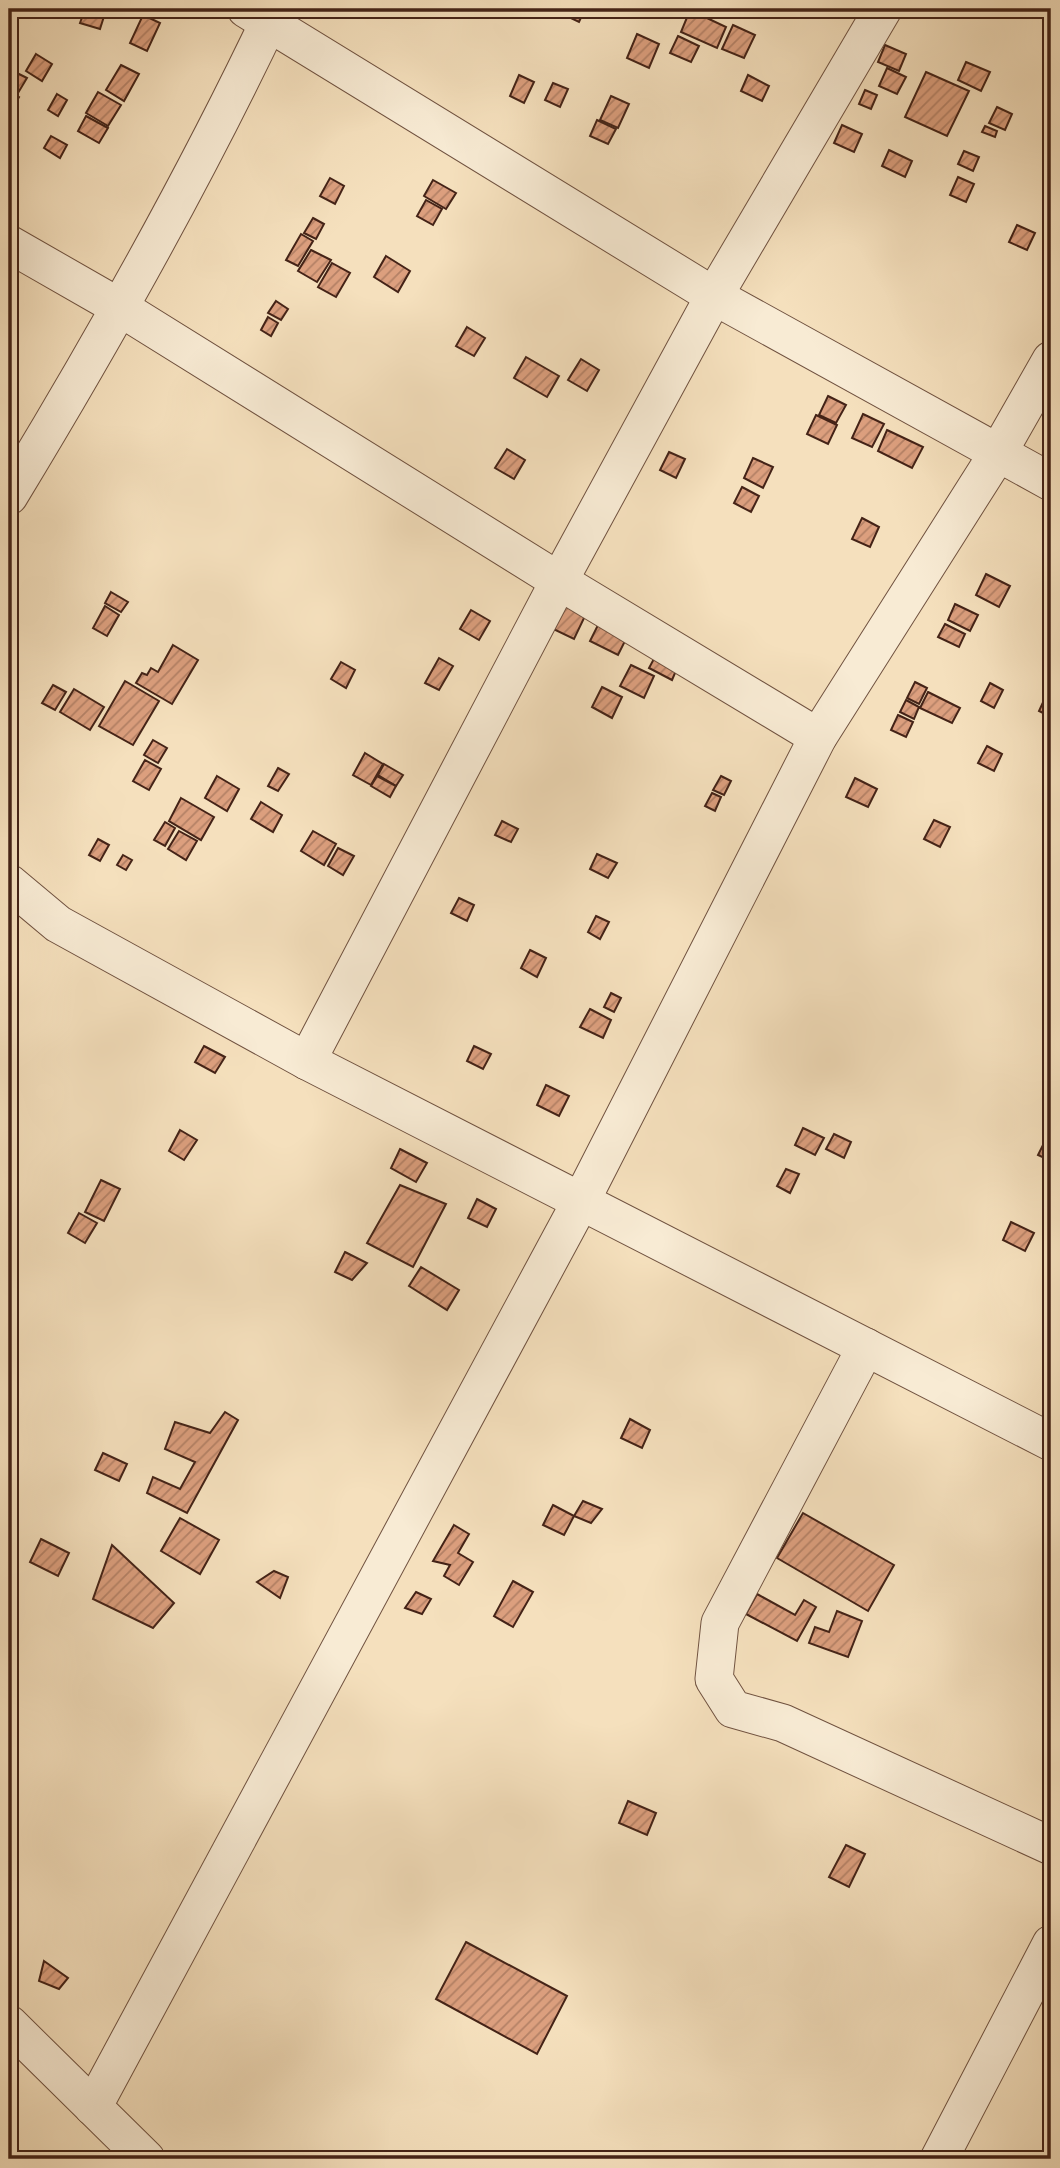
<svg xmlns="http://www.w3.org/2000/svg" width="1060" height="2168" font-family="'Libre Caslon Text',serif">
<defs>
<pattern id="building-hatch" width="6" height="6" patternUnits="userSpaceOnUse" patternTransform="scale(1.75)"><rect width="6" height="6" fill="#dc9f7e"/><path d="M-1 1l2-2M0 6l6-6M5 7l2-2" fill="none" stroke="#b48166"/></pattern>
</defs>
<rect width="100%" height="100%" fill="#f5e0bd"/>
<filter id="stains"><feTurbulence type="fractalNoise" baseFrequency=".00286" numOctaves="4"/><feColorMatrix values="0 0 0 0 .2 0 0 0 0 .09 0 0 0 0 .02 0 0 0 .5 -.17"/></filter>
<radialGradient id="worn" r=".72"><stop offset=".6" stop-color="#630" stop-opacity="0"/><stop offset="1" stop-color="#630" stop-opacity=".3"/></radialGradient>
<!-- building -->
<g fill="url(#building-hatch)" stroke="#442317" stroke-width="2">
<path d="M85 9 106 10 100 29 80 23Z"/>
<path d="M559 9H585L579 22 558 12Z"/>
<path d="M690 10 726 27 717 48 681 32Z"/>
<path d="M143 15 160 23 147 51 130 43Z"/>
<path d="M733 25 755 35 744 58 722 49Z"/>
<path d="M637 34 659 44 649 68 627 58Z"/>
<path d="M678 36 699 46 691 62 670 53Z"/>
<path d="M885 45 906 54 899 71 878 62Z"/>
<path d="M36 54 52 64 42 81 26 71Z"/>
<path d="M966 62 990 72 981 91 958 80Z"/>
<path d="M121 65 139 74 124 101 106 90Z"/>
<path d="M887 68 906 77 897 94 879 86Z"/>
<path d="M9 69 27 78 18 93 9 88Z"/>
<path d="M926 72 969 91 947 136 905 117Z"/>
<path d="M519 75 534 82 524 103 510 96Z"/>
<path d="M748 75 769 86 762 101 741 91Z"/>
<path d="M553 83 568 89 560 107 545 100Z"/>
<path d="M865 90 877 95 871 109 859 104Z"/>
<path d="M9 91 19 97 9 114Z"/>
<path d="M98 92 121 105 108 126 86 113Z"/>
<path d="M57 94 67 100 58 116 48 110Z"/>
<path d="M611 96 629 104 618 128 600 120Z"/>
<path d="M997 107 1012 114 1005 130 989 123Z"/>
<path d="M86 116 108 128 99 143 78 131Z"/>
<path d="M597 120 616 129 608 144 590 136Z"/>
<path d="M842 125 862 134 854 152 834 143Z"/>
<path d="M985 126 997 131 995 137 982 132Z"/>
<path d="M51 136 67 145 60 158 44 148Z"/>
<path d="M889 150 912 161 905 177 882 166Z"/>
<path d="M964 151 979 157 973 171 958 164Z"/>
<path d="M958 177 974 184 966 202 950 195Z"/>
<path d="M330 178 344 186 335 204 320 196Z"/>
<path d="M433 180 456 193 446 209 424 196Z"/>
<path d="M426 200 442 209 433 225 417 216Z"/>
<path d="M313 218 324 224 316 239 304 233Z"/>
<path d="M1017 225 1035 233 1027 250 1009 242Z"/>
<path d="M301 234 313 241 298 266 286 260Z"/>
<path d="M311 250 331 260 317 282 298 271Z"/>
<path d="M386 256 410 271 398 292 374 277Z"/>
<path d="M332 263 350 273 336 297 318 287Z"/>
<path d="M276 301 288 309 281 320 268 313Z"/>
<path d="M268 317 278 323 271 336 261 330Z"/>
<path d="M467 327 485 338 474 356 456 346Z"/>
<path d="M526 357 559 376 547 397 514 378Z"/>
<path d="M581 359 599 370 587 391 568 380Z"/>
<path d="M828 396 846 405 836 423 819 415Z"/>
<path d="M863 414 884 424 872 447 852 438Z"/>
<path d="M816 415 837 425 828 444 807 434Z"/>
<path d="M887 430 923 447 912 468 878 451Z"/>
<path d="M507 449 525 460 514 479 495 468Z"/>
<path d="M669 452 685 459 676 478 660 470Z"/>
<path d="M753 458 773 467 763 488 744 478Z"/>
<path d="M742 487 759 496 751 512 734 503Z"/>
<path d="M862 518 879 527 870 547 852 539Z"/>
<path d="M986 574 1010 586 999 607 976 595Z"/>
<path d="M111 592 128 602 121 612 105 603Z"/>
<path d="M556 601 585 616 574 639 545 625Z"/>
<path d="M955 604 978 615 970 631 948 620Z"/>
<path d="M105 606 119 615 107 636 93 628Z"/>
<path d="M471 610 490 621 479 640 460 629Z"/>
<path d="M599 623 627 637 618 655 590 641Z"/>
<path d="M945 624 965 634 959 647 938 637Z"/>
<path d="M173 645 198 660 172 704 136 683 142 673 147 675 151 668 158 672Z"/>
<path d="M656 655 678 666 672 680 649 668Z"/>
<path d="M439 658 453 666 439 690 425 683Z"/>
<path d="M341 662 355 670 346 688 331 679Z"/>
<path d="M631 665 654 676 644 698 620 686Z"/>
<path d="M125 681 159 701 133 745 99 726Z"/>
<path d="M915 682 927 688 919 704 907 698Z"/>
<path d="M990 683 1003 690 994 708 981 701Z"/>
<path d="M53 685 66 692 55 710 42 703Z"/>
<path d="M602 687 622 697 612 718 592 707Z"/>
<path d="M1050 687 1051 688V717L1039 711Z"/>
<path d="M74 689 104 707 90 730 60 712Z"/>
<path d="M928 692 960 708 952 723 920 708Z"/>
<path d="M906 700 919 707 914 719 900 712Z"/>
<path d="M898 715 913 722 906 737 891 730Z"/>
<path d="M153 740 167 748 158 763 144 755Z"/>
<path d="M987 746 1002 754 994 771 978 763Z"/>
<path d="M365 753 383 764 371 785 353 775Z"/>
<path d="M145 760 161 769 149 790 133 781Z"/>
<path d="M384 764 403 775 396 786 378 775Z"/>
<path d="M278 768 289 774 278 791 268 786Z"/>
<path d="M217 776 239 789 227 811 205 798Z"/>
<path d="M377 776 396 786 390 797 371 786Z"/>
<path d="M721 776 731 781 724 795 713 790Z"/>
<path d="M855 778 877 789 868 807 846 797Z"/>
<path d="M712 793 721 797 715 811 705 806Z"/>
<path d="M181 798 214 817 201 840 169 821Z"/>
<path d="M261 802 282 815 273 832 251 819Z"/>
<path d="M934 820 950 827 940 847 924 839Z"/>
<path d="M502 821 518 829 511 842 495 835Z"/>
<path d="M165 822 175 828 165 846 154 840Z"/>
<path d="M179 831 197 841 186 860 168 849Z"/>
<path d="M313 831 336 844 324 865 301 851Z"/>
<path d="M98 839 109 845 100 861 89 855Z"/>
<path d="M338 848 354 856 343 875 328 866Z"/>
<path d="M597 854 617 863 608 878 590 869Z"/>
<path d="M123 855 132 860 126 870 117 865Z"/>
<path d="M459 898 474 905 467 921 451 913Z"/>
<path d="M596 916 609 922 600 939 588 932Z"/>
<path d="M530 950 546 958 537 977 521 968Z"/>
<path d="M611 993 621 998 614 1012 604 1007Z"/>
<path d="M590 1009 611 1020 603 1038 580 1027Z"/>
<path d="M204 1046 225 1057 215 1073 195 1062Z"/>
<path d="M474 1046 491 1054 483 1069 467 1061Z"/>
<path d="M546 1085 569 1096 559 1116 537 1105Z"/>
<path d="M803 1128 824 1138 815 1155 795 1145Z"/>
<path d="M180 1130 197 1140 184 1160 169 1151Z"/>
<path d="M1049 1133 1051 1134V1161L1038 1155Z"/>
<path d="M834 1134 851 1142 844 1158 826 1149Z"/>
<path d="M400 1149 427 1163 416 1182 391 1168Z"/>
<path d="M786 1169 799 1174 790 1193 777 1186Z"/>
<path d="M101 1180 120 1189 104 1221 85 1212Z"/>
<path d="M400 1185 446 1204 413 1267 367 1243Z"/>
<path d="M477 1199 496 1209 487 1227 468 1218Z"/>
<path d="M79 1213 97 1223 85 1243 68 1233Z"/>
<path d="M1011 1222 1034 1233 1025 1251 1003 1240Z"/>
<path d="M345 1252 367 1263 352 1280 335 1272Z"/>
<path d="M421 1267 459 1290 447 1310 409 1286Z"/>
<path d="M225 1412 238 1420 187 1513 147 1493 153 1477 180 1489 195 1462 165 1449 175 1422 210 1433Z"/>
<path d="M630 1419 650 1430 642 1448 621 1438Z"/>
<path d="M103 1453 127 1464 119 1481 95 1470Z"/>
<path d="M583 1501 602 1509 591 1523 574 1516Z"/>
<path d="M553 1505 574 1516 564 1535 543 1525Z"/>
<path d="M803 1513 894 1565 868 1611 777 1558Z"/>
<path d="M180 1518 219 1540 200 1574 161 1551Z"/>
<path d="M454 1525 469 1534 458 1553 473 1562 459 1585 444 1576 450 1565 433 1561Z"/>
<path d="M41 1539 69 1553 58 1576 30 1562Z"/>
<path d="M112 1545 174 1603 153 1628 93 1599Z"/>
<path d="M274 1571 288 1577 280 1598 257 1582Z"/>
<path d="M513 1581 533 1592 513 1627 494 1616Z"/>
<path d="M416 1592 431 1599 422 1614 405 1608Z"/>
<path d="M757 1594 795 1615 804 1600 816 1607 797 1641 746 1614Z"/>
<path d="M837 1611 862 1621 848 1657 809 1643 815 1627 829 1632Z"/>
<path d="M628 1801 656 1813 647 1835 619 1823Z"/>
<path d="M846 1845 865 1854 849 1887 829 1877Z"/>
<path d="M466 1942 567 1996 537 2054 436 1999Z"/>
<path d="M44 1961 68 1978 59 1989 39 1981Z"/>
<path d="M9 2048 23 2054 12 2069 9 2067Z"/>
</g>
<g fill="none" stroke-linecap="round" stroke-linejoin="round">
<defs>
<g id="minor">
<path d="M246 9 714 296 1051 482"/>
<path d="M9 244 119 307 559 581 818 737"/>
<path d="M9 496C105 338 196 176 275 9"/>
<path d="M9 883 58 924 307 1061 1051 1442"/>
<path d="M307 1061 559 581 714 296 883 9"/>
<path d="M866 1347 720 1623 714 1679 733 1709 783 1723 1051 1846"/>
<path d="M9 2024 146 2159"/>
<path d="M93 2107 581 1201 818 737 998 453 1051 360"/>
<path d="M939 2159 1051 1944"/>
</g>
</defs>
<!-- minor casing -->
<use href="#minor" stroke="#705240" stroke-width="39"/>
<!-- minor -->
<use href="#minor" stroke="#f8ebd4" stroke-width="37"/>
</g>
<!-- margin -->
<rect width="1060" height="2168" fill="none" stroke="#f5e0bd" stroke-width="35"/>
<rect x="10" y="10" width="1039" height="2147" fill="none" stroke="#442317" stroke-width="3.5"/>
<rect x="18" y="18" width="1025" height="2133" fill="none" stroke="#442317" stroke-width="2"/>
<rect width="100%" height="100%" filter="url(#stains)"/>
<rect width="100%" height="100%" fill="url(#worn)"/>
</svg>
